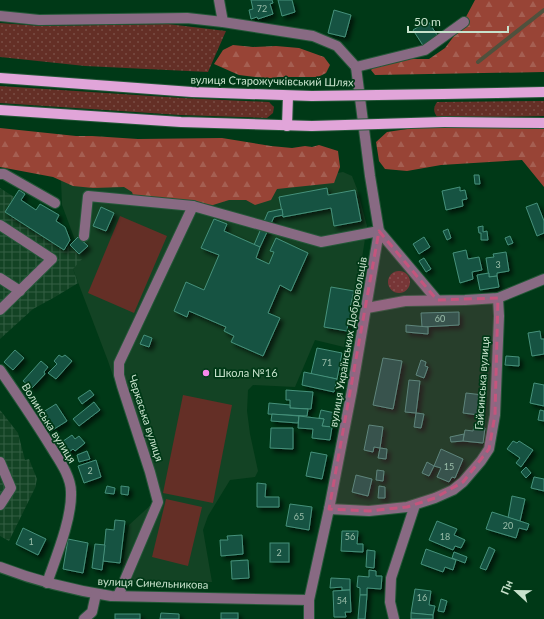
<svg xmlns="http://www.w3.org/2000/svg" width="544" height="619" font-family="Lato,sans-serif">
<defs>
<pattern id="industrial-grid" width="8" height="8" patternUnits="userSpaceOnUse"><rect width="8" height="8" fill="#134324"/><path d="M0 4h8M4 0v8" fill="none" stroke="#345e43"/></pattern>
<pattern id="green-dots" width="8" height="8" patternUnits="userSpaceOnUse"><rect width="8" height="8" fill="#642f26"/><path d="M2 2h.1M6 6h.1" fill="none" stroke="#794d44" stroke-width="1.8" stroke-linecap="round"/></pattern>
<pattern id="forest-firs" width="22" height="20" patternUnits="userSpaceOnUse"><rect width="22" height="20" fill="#984436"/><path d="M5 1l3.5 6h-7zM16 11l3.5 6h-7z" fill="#a55f52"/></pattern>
<filter id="shadow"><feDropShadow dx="3.5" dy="3.5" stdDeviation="2" flood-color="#0009"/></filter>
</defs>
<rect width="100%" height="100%" fill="#003917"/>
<!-- built -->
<path fill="#134324" d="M343 172 352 176 357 189 367 226 348 348 315 340 295 387 253 385 248 390 247 411 250 434 258 471 255 477 230 480 208 516 203 530 212 582 158 584 120 581 129 525 154 502 138 450 108 361 73 269 70 245 75 240 62 205 61 180 211 195Z"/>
<!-- industrial -->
<g fill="url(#industrial-grid)">
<path d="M0 188 14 197 5 212 64 250 70 245 83 258 73 269 78 283 55 297 33 309 0 339Z"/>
<path d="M0 410 18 433 25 460 29 459 37 479 35 488 9 541 0 536Z"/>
</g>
<!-- green -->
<g fill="url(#green-dots)">
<path d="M0 23 41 26 168 24 226 31 208 72 85 66 0 57Z"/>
<path d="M0 86 182 98 269 102 274 107 273 113 267 118 180 115 0 103Z"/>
<path d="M544 101V116L438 118C433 112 433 108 437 102Z"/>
<circle cx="399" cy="282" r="11"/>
</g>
<!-- forest -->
<g fill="url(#forest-firs)">
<path d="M475 0H544V72L375 75 371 70 377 63 403 59H429L445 48 460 28Z"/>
<path d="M233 45 253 47 276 46 299 48 324 57 330 65 326 73 318 77H279L270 78 255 77 239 75 214 64 223 50Z"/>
<path d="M421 127H472L544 129V187L522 160 441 165 407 171 385 169 379 161 376 142 387 132Z"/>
<path d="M0 128 76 136H92L138 139 222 138 271 146 292 148 305 146 312 147 319 145 338 151 340 167 334 183 277 189 271 200 255 205 246 200H229L213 205 162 202 145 207 135 201 132 192 124 187 93 188 73 186 53 177 0 167Z"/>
</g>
<!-- pitch -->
<g fill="#642f26">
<path d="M120 216 167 236 134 313 88 293Z"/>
<path d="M183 395 232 405 213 503 163 493Z"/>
<path d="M166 499 202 507 188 566 152 557Z"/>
</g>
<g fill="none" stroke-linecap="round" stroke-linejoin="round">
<!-- stream -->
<path stroke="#4f513d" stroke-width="4" d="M478 62 544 10"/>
</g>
<!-- building -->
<g fill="#165242" stroke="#46917b" filter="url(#shadow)">
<path d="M251 0H272L273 3 270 4 273 14 258 19 257 17 251 19 249 10 253 9Z"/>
<path d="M278 0H292L295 12 282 16Z"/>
<path d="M334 10 351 15 345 37 328 33Z"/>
<path d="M428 21 439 38 424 47 413 30Z"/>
<path d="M474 175H479L480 184H475Z"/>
<path d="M460 187V191L465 190 467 199 462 200 463 206 446 210 442 191Z"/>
<path d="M327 188 328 195 355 190 361 221 334 226 331 208 283 217 279 197Z"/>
<path d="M19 190 25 194 21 200 36 210 40 204 59 215 56 221 65 227 70 240 64 250 5 212Z"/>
<path d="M537 203 544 221V233L537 236 526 207Z"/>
<path d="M101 207 114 213 106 231 93 226Z"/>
<path d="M282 209 283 215 274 217 260 247 254 245 268 212Z"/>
<path d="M214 219 227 224 224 231 260 247 256 258 269 264 274 252 270 251 276 238 308 253 291 291 280 285 268 313 280 318 263 356 231 342 234 336 224 331 226 327 189 311 187 317 174 311 186 282 204 290 219 255 201 248Z"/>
<path d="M483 226V232L487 231 488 240H481V233H479L478 227Z"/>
<path d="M448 229 451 238 447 240 443 231Z"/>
<path d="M510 236 513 243 508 245 505 238Z"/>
<path d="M78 237 88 246 79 254 70 245Z"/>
<path d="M424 237 430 247 419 254 413 244Z"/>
<path d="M466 250 468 259 479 257 482 270 472 272 473 279 460 283 453 253Z"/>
<path d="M506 252 509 271 497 273V276L489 277 486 258 494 257 493 254Z"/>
<path d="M424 258 431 269 426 272 419 261Z"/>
<path d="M489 273V277L497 276 499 287 480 290 477 275Z"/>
<path d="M331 287 354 291 350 308 355 309 353 323 348 322 347 331 324 327Z"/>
<path d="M459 312V325L422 327 421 313Z"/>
<path d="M406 325 428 327V334L406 332Z"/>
<path d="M540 331 541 339H544V354L532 356 528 333Z"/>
<path d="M144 335 152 338 149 347 140 344Z"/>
<path d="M317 348 342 353 337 379 311 374Z"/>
<path d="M15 350 24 358 13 370 4 362Z"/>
<path d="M59 355 62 357 65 355 72 361 56 379 48 373 57 364 54 361Z"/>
<path d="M506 356 519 357V366L505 365Z"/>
<path d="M383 358 402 361 393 409 373 405Z"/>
<path d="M421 360 426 362 425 366 428 367 424 378 416 375Z"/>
<path d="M41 361 48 367 44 372 45 374 32 388 23 381Z"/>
<path d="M304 372 337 379 334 392 302 385Z"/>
<path d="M409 380 420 381 416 413 405 412Z"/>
<path d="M534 383 544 385V406L530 403Z"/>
<path d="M90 390 94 395 82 404 78 398Z"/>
<path d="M286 390 313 392 311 409 290 408V400H286Z"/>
<path d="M466 393 483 395 479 415 463 413Z"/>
<path d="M94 402 100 410 79 426 73 419Z"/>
<path d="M269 403 290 405V408L308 409 307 416 268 414Z"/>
<path d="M56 404 67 421 51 431 40 414Z"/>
<path d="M321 410 335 413 332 427 322 426 324 419 319 418Z"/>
<path d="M540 410 544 411V421L538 420Z"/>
<path d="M416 413 424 414 421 428 414 427Z"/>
<path d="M272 414 299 416 298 423 271 421Z"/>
<path d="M299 416 324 419 322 426 332 427 330 440 312 438 313 429 298 428Z"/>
<path d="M369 425 383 427 380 448 374 447 373 452 364 450Z"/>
<path d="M474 426 485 428 483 443 463 441 465 430 473 431Z"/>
<path d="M271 428H293V449L270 448Z"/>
<path d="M464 434 463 441 451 442 450 437Z"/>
<path d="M72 435 75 439 79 436 85 443 75 451 73 449 64 456 56 446Z"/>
<path d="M513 441 517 443 519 441 533 450 521 467 516 463 520 458 507 449Z"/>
<path d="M380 448 387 449 386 459 378 458Z"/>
<path d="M441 449 463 459 455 478 452 477 449 482 437 477 441 468 434 466Z"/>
<path d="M87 451 90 459 79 462 77 455Z"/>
<path d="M311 452 327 455 322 479 306 476Z"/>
<path d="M96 460 101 477 84 483 78 466Z"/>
<path d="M427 462 434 466 429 476 422 473Z"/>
<path d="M526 467 531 473 526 478 521 472Z"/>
<path d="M377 470 384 471 383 481 376 480Z"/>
<path d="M356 475 372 479 368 496 352 492Z"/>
<path d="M534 477 544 479V491L531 488Z"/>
<path d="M257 483 266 484 265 497H279V507H257Z"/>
<path d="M107 486 115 488 114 494 105 493Z"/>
<path d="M121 486 129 487 128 495 121 494Z"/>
<path d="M379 486 385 487V498H378Z"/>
<path d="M512 496 525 499 520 521 508 518Z"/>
<path d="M290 504 312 507 309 530 286 526Z"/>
<path d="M492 512 529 524 527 530 519 528 516 538 486 529Z"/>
<path d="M115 520 125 521 120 563 103 561 106 529 114 530Z"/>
<path d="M437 521 457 529 454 535 465 540 461 548 455 546 453 550 429 540Z"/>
<path d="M23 528 46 539 38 555 16 544Z"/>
<path d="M342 531H358L357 544H363V552L341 551Z"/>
<path d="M242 535 243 554 221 556 220 540H228L227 536Z"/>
<path d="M68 539 88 543 83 573 63 569Z"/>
<rect x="270" y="543" width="19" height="19"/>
<path d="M95 544 105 545 102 570 92 568Z"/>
<path d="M489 547 495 550 486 570 480 568Z"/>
<path d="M426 549 456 560 453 570 445 567 443 572 421 564Z"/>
<path d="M367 550 375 551 374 568 366 567Z"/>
<path d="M454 552 467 557 465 563 452 558Z"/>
<path d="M248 560 249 578 232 579 231 561Z"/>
<path d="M369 570 376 571V576H382L381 589 367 588V595H360V588L357 587 358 576 369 577Z"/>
<path d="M331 578 350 579V590H342V587L330 588Z"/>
<path d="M415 589 431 591 429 605 435 606 433 615 411 613Z"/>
<path d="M350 590 351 612H345L346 617H334L333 591Z"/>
<path d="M360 595H367L365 619H358Z"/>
<path d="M441 599 447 601 444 612 438 611Z"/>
<path d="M161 613 179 614V619H160Z"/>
<rect x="221" y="613" width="17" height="6"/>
<path d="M411 613 433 615V619H411Z"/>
<rect x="115" y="614" width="25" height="5"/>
</g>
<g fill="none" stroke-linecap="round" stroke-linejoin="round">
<defs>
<g id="minor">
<path d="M219 0 223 22"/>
<path d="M0 16 39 20 187 18 223 22 313 36 337 46 356 67"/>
<path d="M356 67 425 50 464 22"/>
<path d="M0 174H4L55 203"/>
<path d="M0 225 52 259 0 310"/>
<path d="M84 236 88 196 193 206 321 242 379 231 437 300"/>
<path d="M0 278 20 291"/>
<path d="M367 308 405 301 465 300 498 298 544 279"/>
<path d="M0 370C18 396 35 421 51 447 59 460 71 476 71 492 72 519 56 557 47 583"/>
<path d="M0 462 11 488 0 505"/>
<path d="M329 509 369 511 407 507 435 498 453 490 463 482 481 461 489 449 495 415 499 316 498 298"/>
<path d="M0 567C36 581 72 590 111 596L309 600"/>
<path d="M118 596 158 502 150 472 122 386 119 375V363L193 206"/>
<path d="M84 619 92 612 96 594"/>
<path d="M309 619V600L329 509 352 390 379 231 370 176 356 67"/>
<path d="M394 619 390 602 391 578 415 505"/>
</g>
<g id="major">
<path d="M0 78 192 92 312 96"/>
<path d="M443 94 544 92"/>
<path d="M0 110 181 122 312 126"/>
<path d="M444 122 544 123"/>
<path d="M287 126 288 96"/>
</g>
</defs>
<!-- minor casing -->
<use href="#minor" stroke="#245738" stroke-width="12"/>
<!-- major casing -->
<use href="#major" stroke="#245738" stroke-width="12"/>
<!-- minor -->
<use href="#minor" stroke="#886a83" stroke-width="10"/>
<!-- major -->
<use href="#major" stroke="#e1a5d9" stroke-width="10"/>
<defs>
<g id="major-bridge">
<path d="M312 96 443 94"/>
<path d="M312 126 444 122"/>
</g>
</defs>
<!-- major-bridge casing -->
<use href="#major-bridge" stroke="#245738" stroke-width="12" stroke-linecap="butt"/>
<!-- major-bridge -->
<use href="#major-bridge" stroke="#e1a5d9" stroke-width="10"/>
</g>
<!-- marked area -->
<path fill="#c4557d" fill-opacity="0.2" stroke="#c4557d" stroke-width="3" stroke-dasharray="8 5" stroke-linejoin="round" d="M379 231 437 300 498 298 495 415 489 449 463 482 435 498 407 507 369 511 329 509Z"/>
<!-- markers -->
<circle fill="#f888eb" stroke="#003917" stroke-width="1.5" cx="206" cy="373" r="4"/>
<g text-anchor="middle" stroke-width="3.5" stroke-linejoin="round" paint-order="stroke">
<!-- number labels -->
<g font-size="9" fill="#9bbeaa">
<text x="262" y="12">72</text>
<text x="498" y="268">3</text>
<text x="440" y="322">60</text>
<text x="327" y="366">71</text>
<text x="449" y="470">15</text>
<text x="90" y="474">2</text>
<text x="299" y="520">65</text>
<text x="508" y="529">20</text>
<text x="350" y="540">56</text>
<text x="445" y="540">18</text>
<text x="31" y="545">1</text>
<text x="279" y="556">2</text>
<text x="422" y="601">16</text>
<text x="342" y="604">54</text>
</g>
<!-- street labels -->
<g font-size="11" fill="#c7e2cc" stroke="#003917">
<text transform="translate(272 81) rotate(1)" y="4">вулиця Старожучківський Шлях</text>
<text transform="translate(348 342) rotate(-80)" y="4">вулиця Українських Добровольців</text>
<text transform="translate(482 383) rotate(-86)" y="4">Гайсинська вулиця</text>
<text transform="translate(146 418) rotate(72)" y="4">Черкаська вулиця</text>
<text transform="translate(49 423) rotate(58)" y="4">Волинська вулиця</text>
<text transform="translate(153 583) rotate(2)" y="4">вулиця Синельникова</text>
</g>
<!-- poi labels -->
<g font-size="11" fill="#c7e2cc" stroke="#003917" text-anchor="start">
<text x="214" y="377">Школа №16</text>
</g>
</g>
<!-- north arrow -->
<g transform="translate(516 591) rotate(292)" stroke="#003917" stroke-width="3" paint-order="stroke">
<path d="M0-3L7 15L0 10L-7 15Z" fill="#c7e2cc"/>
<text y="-6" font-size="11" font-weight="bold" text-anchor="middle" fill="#c7e2cc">Пн</text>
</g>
<!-- scale -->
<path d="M408 26v6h100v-6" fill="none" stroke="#c7e2cc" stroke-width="2"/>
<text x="414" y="26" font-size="12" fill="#c7e2cc" stroke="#003917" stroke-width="3" paint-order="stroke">50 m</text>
</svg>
